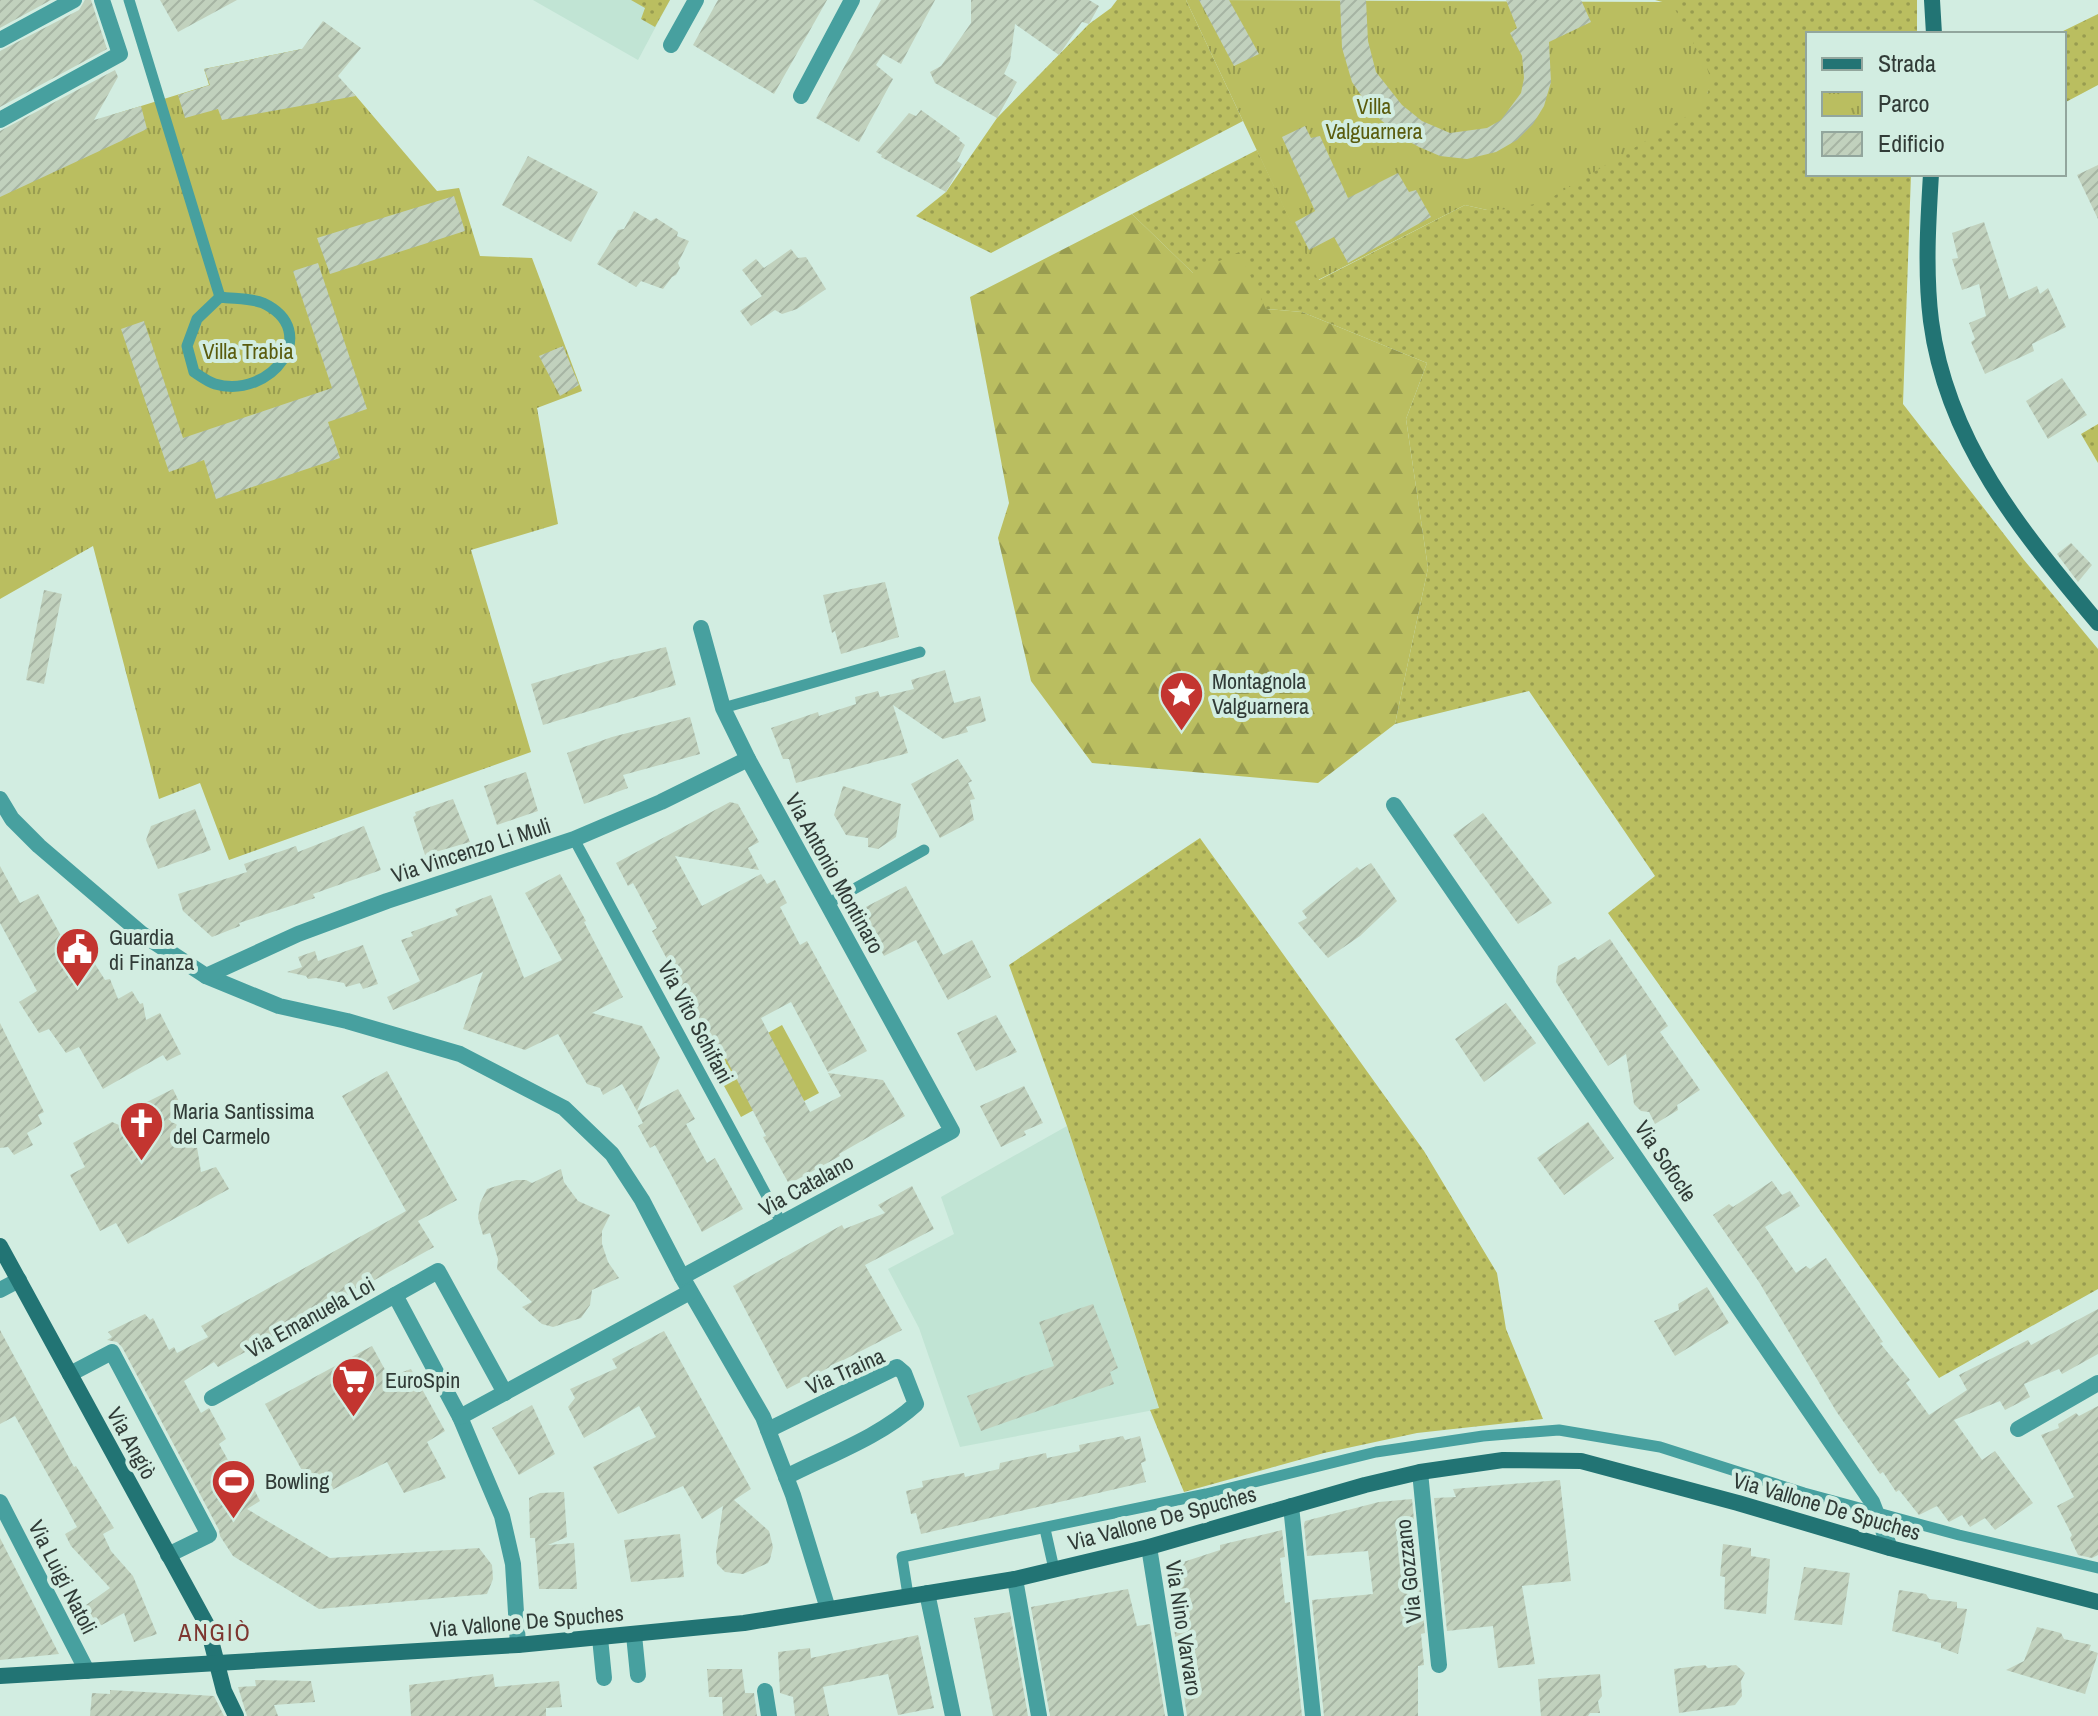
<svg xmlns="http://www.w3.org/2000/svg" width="2098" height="1716" font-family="'Archivo Narrow',sans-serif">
<defs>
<pattern id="grass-dots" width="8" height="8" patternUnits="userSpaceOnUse" patternTransform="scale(2)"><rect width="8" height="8" fill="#babe60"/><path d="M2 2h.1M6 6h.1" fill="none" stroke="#989c50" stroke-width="1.8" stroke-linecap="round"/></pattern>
<pattern id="forest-firs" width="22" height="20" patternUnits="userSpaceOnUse" patternTransform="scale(2)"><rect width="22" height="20" fill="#babe60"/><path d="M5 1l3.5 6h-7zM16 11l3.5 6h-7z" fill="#989c50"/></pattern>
<pattern id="park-tufts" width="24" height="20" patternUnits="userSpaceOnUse" patternTransform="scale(2)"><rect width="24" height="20" fill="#babe60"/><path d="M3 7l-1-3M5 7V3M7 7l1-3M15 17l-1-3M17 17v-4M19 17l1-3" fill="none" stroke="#989c50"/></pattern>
<pattern id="building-hatch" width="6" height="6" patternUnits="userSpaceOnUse" patternTransform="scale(2)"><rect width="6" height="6" fill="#c1d1bd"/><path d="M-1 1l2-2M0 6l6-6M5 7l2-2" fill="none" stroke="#a6b4a3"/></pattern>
</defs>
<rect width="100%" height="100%" fill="#d2ede1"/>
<!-- built -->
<g fill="#c1e4d4">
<path d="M533 0H670L638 60Z"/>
<path d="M1067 1126 1159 1409 960 1447 919 1328 888 1269 954 1234 941 1197Z"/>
</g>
<!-- grass -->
<g fill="url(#grass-dots)">
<path d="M631 0H670L655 27 641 19 645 8Z"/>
<path d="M1117 0H1186L1243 121 991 253 916 216 946 192 997 118 1089 24 1111 8Z"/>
<path d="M1655 0H1917V34H1808V174H1911L1903 404 2024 560 2098 649V1289L1939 1378 1608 913 1655 876 1529 691 1395 724 1428 568 1406 419 1427 363 1302 312 1266 309 1193 273 1132 214 1257 150 1319 280 1465 205 1487 210 1707 94 1709 87 1666 3Z"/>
<path d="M2098 14V85L2064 103V34H2057Z"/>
<path d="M2098 424V463L2081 434Z"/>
<path d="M1200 838 1424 1151 1497 1273 1506 1329 1543 1419 1417 1433 1324 1453 1184 1492 1150 1410 1159 1408 1067 1126 1009 965Z"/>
</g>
<!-- forest -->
<path fill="url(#forest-firs)" d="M1132 214 1193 273 1239 252 1266 309 1302 312 1427 363 1406 419 1428 568 1395 724 1318 783 1092 763 1031 681 998 538 1009 503 970 297Z"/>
<!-- park -->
<g fill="url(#park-tufts)">
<path d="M1186 0 1671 2 1713 79 1707 94 1709 103 1544 202 1511 209 1487 210 1465 205 1318 280Z"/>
<path d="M307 48 356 96 437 191 459 188 480 256 532 258 582 391 537 408 558 524 471 550 531 752 229 860 200 783 159 799 93 546 0 599V175L112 115 209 85 204 69Z"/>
</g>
<!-- garden -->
<path fill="#babe60" d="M782 1025 819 1093 784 1112 776 1098 741 1117 712 1064Z"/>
<!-- building -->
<g fill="url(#building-hatch)">
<path d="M0 0H51L0 28Z"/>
<path d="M85 0H91L107 49 0 107V51L79 10Z"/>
<path d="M160 0H237L178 32Z"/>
<path d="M718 0H827L774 94 693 45Z"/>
<path d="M881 0H935L901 64 883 54 876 65 893 79 859 142 816 118Z"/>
<path d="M971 0H1089L1099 6 1089 24 1082 22 1059 55 1015 24 1010 61 1004 74 1017 82 997 118 935 83 930 72 941 66 971 23Z"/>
<path d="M1199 0H1229L1259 54 1234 66Z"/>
<path d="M1340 0H1366L1368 41 1376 72 1402 105 1422 121 1450 133 1487 128 1501 120 1521 93 1524 78 1522 56 1510 33 1517 28 1506 0H1581L1591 22 1549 42 1551 82 1544 106 1533 124 1517 140 1496 152 1467 159 1440 156 1419 147 1399 136 1373 113 1352 82 1342 48Z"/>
<path d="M323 21 361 48 338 76 356 96 222 120 218 109 185 118 178 95 210 85 204 69 302 49Z"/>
<path d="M115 70 118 77 94 120 141 106 147 129 0 197V131Z"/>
<path d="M921 110 960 138 959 140 965 145 957 161 962 164 946 192 881 157 882 155 876 152 909 113 916 116Z"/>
<path d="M1305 126 1311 138 1320 136 1348 198 1398 173 1409 192 1416 190 1431 217 1348 263 1334 237 1309 250 1295 222 1315 211 1282 137Z"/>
<path d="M528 156 598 192 571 242 502 205Z"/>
<path d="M2098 165V219L2077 175Z"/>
<path d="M454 196 465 231 330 274 317 238Z"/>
<path d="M634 211 651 221 656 218 678 232 677 236 689 241 678 263 680 268 676 275 672 277 663 289 641 281 636 287 597 264 618 230 624 229Z"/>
<path d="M1984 222 2009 299 2037 286 2040 294 2048 288 2066 327 2032 344 2034 351 1985 374 1971 342 1975 339 1969 323 1986 316 1979 284 1962 290 1952 259 1958 258 1952 233Z"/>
<path d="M791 249 798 258 806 257 826 289 797 309 782 314 775 310 751 326 740 311 762 296 742 270 756 259 764 268Z"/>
<path d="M318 263 367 409 328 422 340 458 216 499 204 460 169 472 121 329 144 321 183 438 332 388 293 271Z"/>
<path d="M563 346 579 385 560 396 539 356Z"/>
<path d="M2062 378 2087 415 2048 439 2026 401Z"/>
<path d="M2071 543 2092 565 2078 582 2057 554Z"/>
<path d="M885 582 899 637 841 654 835 631 832 633 823 595Z"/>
<path d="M44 590 62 594 44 684 26 680Z"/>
<path d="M666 647 676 685 543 725 531 684 611 660Z"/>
<path d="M945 670 954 703 980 696 986 721 966 727 968 732 943 739 893 705 908 753 796 783 789 759H783L771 728 818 712 819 716 856 704 855 697 878 691 880 697 914 689 911 680Z"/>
<path d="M690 717 700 754 623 775 628 788 584 804 567 753 612 737Z"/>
<path d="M958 759 972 781 968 783 975 799 970 800 974 820 940 838 911 784Z"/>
<path d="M526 772 538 811 497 825 484 786Z"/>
<path d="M843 786 901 804 896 837 878 849 868 847V838L846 835 834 815Z"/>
<path d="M453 799 470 842 425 855 413 817 416 815 415 812Z"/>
<path d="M730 802 738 804 759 842 748 848 759 870 675 856 702 906 761 874 767 884 775 880 787 903 780 907 800 945 807 941 867 1051 828 1072 791 1002 761 1018 810 1112 841 1096 828 1073 883 1080 905 1116 839 1154 840 1156 789 1184 763 1137 766 1136 719 1045 714 1047 652 931 657 928 633 883 628 886 616 863Z"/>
<path d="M195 809 211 850 158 869 146 840 151 826Z"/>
<path d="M1483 813 1552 903 1518 924 1453 835Z"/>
<path d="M364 826 381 870 313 894 315 898 239 923 240 926 212 937 183 911 178 894 247 872 244 864 296 846 298 852Z"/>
<path d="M1371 863 1397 901 1360 936 1328 958 1298 923 1307 918 1302 911 1357 867 1360 870Z"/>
<path d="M0 866 20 903 38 894 76 963 90 956 105 980 110 979 118 999 132 991 140 1004 143 1003 146 1020 160 1013 181 1054 167 1061 163 1055 103 1089 79 1047 66 1053 49 1029 39 1033 19 1002 37 991 0 923Z"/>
<path d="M560 874 586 921 584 922 623 997 592 1013 642 1026 660 1058 637 1111 622 1084 603 1095 600 1088 587 1084 558 1034 525 1050 463 1029 483 972 393 1010 387 997 420 981 401 940 413 936 411 932 458 915 455 909 491 895 524 978 562 960 525 893Z"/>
<path d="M906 886 943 955 972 940 991 977 948 1000 916 940 884 956 860 910Z"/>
<path d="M1610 939 1668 1026 1660 1032 1700 1090 1677 1105 1678 1110 1655 1124 1649 1112 1641 1111 1634 1104 1626 1054 1608 1066 1556 982 1558 966 1575 957 1578 960Z"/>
<path d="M363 945 378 984 363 989 360 983 346 987 344 983 316 978 308 979 306 976 287 972 302 967 298 957 315 951 318 961Z"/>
<path d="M1506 1003 1536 1043 1484 1082 1455 1039Z"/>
<path d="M996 1015 1017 1052 976 1071 957 1033Z"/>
<path d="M0 1023 44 1112 38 1115 42 1124 27 1133 33 1145 14 1155 8 1147 0 1148Z"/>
<path d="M387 1071 457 1200 418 1221 434 1247 218 1367 214 1362 184 1381 201 1413 209 1408 226 1439 219 1444 236 1474 245 1471 260 1501 247 1509 330 1558 479 1548 492 1565 493 1579 487 1594 319 1609 233 1556 220 1536 219 1530 122 1347 117 1342 107 1340 112 1337 108 1332 145 1314 150 1320 153 1318 169 1350 174 1347 177 1353 208 1337 201 1326 406 1211 342 1096Z"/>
<path d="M1024 1086 1043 1123 1024 1131 1026 1135 1001 1147 980 1106Z"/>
<path d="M173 1089 184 1112 168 1119 191 1134 197 1147 201 1172 216 1167 229 1189 128 1244 116 1223 100 1231 70 1175 85 1167 73 1143 112 1122 131 1130 135 1108Z"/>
<path d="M678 1089 695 1119 686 1124 707 1163 715 1158 743 1209 702 1232 655 1145 650 1148 638 1126 643 1123 637 1111Z"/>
<path d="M1588 1122 1614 1158 1564 1195 1537 1158Z"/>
<path d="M561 1169 564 1182 578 1201 610 1215 602 1231V1244L608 1262 619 1278 592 1290 590 1305 581 1318 553 1327 542 1324 522 1307 532 1302 497 1269 498 1259 490 1233 483 1235 478 1218 480 1203 487 1189 516 1180H526L532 1183Z"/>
<path d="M1772 1181 1782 1195 1790 1191 1800 1206 1765 1227 1796 1273 1806 1266 1810 1269 1826 1258 1883 1342 1880 1343 1910 1380 1906 1383 1929 1415 1967 1390 1959 1375 2028 1340 2031 1345 2098 1309V1354L2062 1374 2059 1369 2024 1384 2030 1397 2005 1410 2000 1401 1954 1420 1982 1460 1995 1451 2033 1503 1995 1530 1985 1518 1970 1527 1962 1515 1949 1522 1937 1506 1919 1515 1899 1490 1896 1492 1883 1472 1880 1474 1836 1411 1759 1282 1713 1215 1729 1204 1733 1207Z"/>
<path d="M912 1186 934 1229 865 1265 902 1330 787 1389 733 1286 842 1225 844 1229 885 1213 878 1205Z"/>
<path d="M1707 1287 1729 1323 1675 1356 1654 1321 1679 1310 1678 1304Z"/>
<path d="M1093 1304 1118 1368 1110 1372 1114 1384 981 1431 967 1396 1054 1366 1039 1322Z"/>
<path d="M0 1330 74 1467 76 1466 114 1528 103 1534 111 1551 133 1576 157 1634 134 1642 124 1613 98 1627 86 1605 110 1588 71 1546 65 1534 77 1527 15 1416 0 1424Z"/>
<path d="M664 1331 751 1489 734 1500 769 1531 773 1547 770 1559 768 1563 743 1574 725 1572 717 1564 716 1552 723 1506 702 1519 683 1486 618 1514 593 1467 656 1437 639 1406 584 1438 568 1407 575 1398 570 1389 617 1368 612 1359Z"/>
<path d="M372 1346 389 1377 411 1369 445 1431 427 1442 446 1478 404 1493 387 1462 330 1491 324 1478 309 1483 265 1404Z"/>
<path d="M532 1405 555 1454 519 1475 492 1428Z"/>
<path d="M2098 1406V1555L2092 1558 2078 1555 2070 1538 2072 1535 2057 1506 2074 1497 2041 1435 2059 1428 2058 1424 2076 1413 2079 1416Z"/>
<path d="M1123 1436 1125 1440 1140 1436 1146 1461 1141 1463 1146 1482 921 1534 916 1513 911 1514 906 1491 923 1487 922 1481 964 1473 965 1477 999 1469 1000 1463 1046 1453 1047 1458 1080 1451 1079 1445Z"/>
<path d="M1560 1480 1571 1581 1522 1586 1535 1664 1498 1668 1493 1626 1447 1631 1434 1498 1456 1497 1453 1489Z"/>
<path d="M564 1492 567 1537 548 1545 574 1543 577 1589H539L535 1538H530L529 1498 540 1493Z"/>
<path d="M1412 1499 1425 1633 1421 1634 1424 1665 1418 1666V1716H1324L1312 1600 1373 1594 1368 1551 1307 1556 1304 1524 1305 1521 1379 1502Z"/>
<path d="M1282 1530 1285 1557 1280 1558 1285 1603 1290 1602 1302 1716H1187L1165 1568 1220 1550V1545Z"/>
<path d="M680 1534 684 1577 631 1582 624 1540Z"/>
<path d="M0 1538 59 1654 0 1660Z"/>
<path d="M1723 1544 1751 1548V1556L1770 1559 1766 1614 1724 1609 1725 1577 1720 1576Z"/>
<path d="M1804 1567 1850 1573 1842 1625 1794 1620Z"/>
<path d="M1128 1589 1137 1626 1150 1624 1165 1716H1050L1031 1607Z"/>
<path d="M1899 1590 1926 1594 1929 1599 1957 1602V1608L1967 1609 1958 1654 1941 1648V1643L1892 1631Z"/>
<path d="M1010 1612 1028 1716H993L974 1618Z"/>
<path d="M2037 1627 2061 1633 2064 1639 2091 1645 2089 1650 2098 1653 2085 1694 2006 1670 2024 1661Z"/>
<path d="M918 1635 934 1708 898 1715 888 1674 823 1687 829 1716H795L793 1697 780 1693 778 1652 810 1648 811 1658Z"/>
<path d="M1705 1665 1708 1668 1736 1665 1745 1673 1741 1681 1742 1696 1735 1705 1679 1713 1674 1669Z"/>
<path d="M707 1669H742L745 1693H754L757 1716H723L722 1697H709Z"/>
<path d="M493 1674 495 1687 559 1681 562 1707 546 1708V1716H411L409 1685Z"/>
<path d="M1600 1674 1602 1696 1598 1701 1600 1713H1590L1588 1716H1541L1538 1679Z"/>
<path d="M255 1680 311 1681 315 1702 274 1705 278 1716H247L238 1687 256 1686Z"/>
<path d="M110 1690 214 1696 224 1716H90L92 1693 110 1694Z"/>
</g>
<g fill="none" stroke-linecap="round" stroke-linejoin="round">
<!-- lane -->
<g stroke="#47a09f" stroke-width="11">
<path d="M129 0 220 297"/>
<path d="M220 297C233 299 251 298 263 303 323 331 271 400 215 384 208 382 200 376 194 372L187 346 197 319Z"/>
<path d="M723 708 920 652"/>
<path d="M574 839 782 1224"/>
<path d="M827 904 924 850"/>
<path d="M1045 1529 1054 1569"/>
<path d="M908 1595 902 1557 1206 1494 1376 1452 1483 1436 1559 1430 1660 1447 1804 1493 1959 1535 2098 1568"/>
</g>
<!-- street -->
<g stroke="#47a09f" stroke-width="16">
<path d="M0 40 74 0"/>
<path d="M671 45 696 0"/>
<path d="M801 96 852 0"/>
<path d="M0 120 120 54 102 0"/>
<path d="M0 799 12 819 39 846 142 934 206 976 279 1006 347 1021 460 1054 564 1108 612 1154 642 1200 682 1277 763 1417 793 1495 828 1609"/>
<path d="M1394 805 1872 1502 1890 1548"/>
<path d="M206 976 298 934 387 901 574 839 661 802 748 759"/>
<path d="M682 1277 952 1131 748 759 723 708 701 628"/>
<path d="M0 1290 19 1280"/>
<path d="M395 1295 438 1271 505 1393"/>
<path d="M70 1374 112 1352 209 1535 168 1555"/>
<path d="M212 1398 395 1295 460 1417 502 1516 513 1564 518 1645"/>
<path d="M460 1417 690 1292"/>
<path d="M2018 1429 2098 1383"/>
<path d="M768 1430 897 1367 904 1373 916 1404C880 1437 829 1455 786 1477"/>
<path d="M1420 1472 1439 1665"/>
<path d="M0 1502 87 1671"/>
<path d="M1291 1506 1313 1716"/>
<path d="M1149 1547 1176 1716"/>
<path d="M1015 1579 1039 1716"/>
<path d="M927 1593 953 1716"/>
<path d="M634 1635 638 1675"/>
<path d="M600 1638 604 1678"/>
<path d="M765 1691 769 1716"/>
</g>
<!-- secondary -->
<g stroke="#227474" stroke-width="16">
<path d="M1932 0 1934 34"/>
<path d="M1931 174C1928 223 1925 272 1931 321 1947 443 2022 532 2098 623"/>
<path d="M0 1246 207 1625 224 1691 236 1716"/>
<path d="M0 1676 518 1645 744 1623 1015 1579 1149 1547 1365 1485 1420 1472 1503 1460 1581 1461 1738 1503 1890 1548 2098 1602"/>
</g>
</g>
<!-- icons -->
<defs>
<symbol id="sight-pin" viewBox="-11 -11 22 30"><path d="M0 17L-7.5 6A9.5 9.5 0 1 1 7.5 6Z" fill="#c33530" stroke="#d2ede1"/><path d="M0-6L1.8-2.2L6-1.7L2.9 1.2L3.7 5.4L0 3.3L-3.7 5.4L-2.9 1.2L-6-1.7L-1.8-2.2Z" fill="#fff"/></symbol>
<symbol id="civic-pin" viewBox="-11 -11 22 30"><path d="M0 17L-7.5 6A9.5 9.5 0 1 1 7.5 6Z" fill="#c33530" stroke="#d2ede1"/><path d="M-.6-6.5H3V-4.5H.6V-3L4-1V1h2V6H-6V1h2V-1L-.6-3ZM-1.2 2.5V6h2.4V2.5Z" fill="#fff"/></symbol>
<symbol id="church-pin" viewBox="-11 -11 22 30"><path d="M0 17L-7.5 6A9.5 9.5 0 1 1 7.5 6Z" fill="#c33530" stroke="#d2ede1"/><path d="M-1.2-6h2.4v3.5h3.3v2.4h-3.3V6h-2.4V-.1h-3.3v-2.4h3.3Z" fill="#fff"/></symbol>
<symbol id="supermarket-pin" viewBox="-11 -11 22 30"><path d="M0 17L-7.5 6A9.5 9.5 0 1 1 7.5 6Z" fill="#c33530" stroke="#d2ede1"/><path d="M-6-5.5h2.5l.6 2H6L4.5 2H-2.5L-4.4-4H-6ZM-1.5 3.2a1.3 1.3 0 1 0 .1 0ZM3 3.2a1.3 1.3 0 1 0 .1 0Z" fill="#fff"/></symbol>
<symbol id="stadium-pin" viewBox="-11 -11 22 30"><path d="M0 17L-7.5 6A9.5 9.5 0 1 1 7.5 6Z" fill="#c33530" stroke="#d2ede1"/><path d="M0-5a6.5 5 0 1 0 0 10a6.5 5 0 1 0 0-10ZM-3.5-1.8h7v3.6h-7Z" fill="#fff"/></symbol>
</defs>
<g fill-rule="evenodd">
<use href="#sight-pin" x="1156" y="668" width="51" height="69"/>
<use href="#civic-pin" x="52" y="924" width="51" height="69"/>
<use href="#church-pin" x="116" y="1098" width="51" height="69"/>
<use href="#supermarket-pin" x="328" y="1354" width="51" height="69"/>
<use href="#stadium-pin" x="208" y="1456" width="51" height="69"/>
</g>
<g text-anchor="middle" stroke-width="8" stroke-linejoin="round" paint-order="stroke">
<!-- park labels -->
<g font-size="22" fill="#5a5c0e" stroke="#d2ede1">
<text x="1374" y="114">Villa<tspan x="1374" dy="25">Valguarnera</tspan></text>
<text x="248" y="359">Villa Trabia</text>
</g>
<!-- poi labels -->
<g font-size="22" fill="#313b37" stroke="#d2ede1" text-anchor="start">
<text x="1212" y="689">Montagnola<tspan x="1212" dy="25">Valguarnera</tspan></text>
<text x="109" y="945">Guardia<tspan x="109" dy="25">di Finanza</tspan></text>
<text x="173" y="1119">Maria Santissima<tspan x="173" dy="25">del Carmelo</tspan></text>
<text x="385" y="1388">EuroSpin</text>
<text x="265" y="1489">Bowling</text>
</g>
<!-- street labels -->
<g font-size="22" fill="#313b37" stroke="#d2ede1">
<text transform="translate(471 850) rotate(-18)" y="8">Via Vincenzo Li Muli</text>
<text transform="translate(835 873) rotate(61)" y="8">Via Antonio Montinaro</text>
<text transform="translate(696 1022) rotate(62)" y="8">Via Vito Schifani</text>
<text transform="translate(1666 1161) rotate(56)" y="8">Via Sofocle</text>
<text transform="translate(806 1185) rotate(-29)" y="8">Via Catalano</text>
<text transform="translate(310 1317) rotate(-29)" y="8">Via Emanuela Loi</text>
<text transform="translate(845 1371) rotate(-24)" y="8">Via Traina</text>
<text transform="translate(132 1443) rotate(61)" y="8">Via Angiò</text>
<text transform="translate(1827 1506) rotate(16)" y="8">Via Vallone De Spuches</text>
<text transform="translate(1162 1518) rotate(-15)" y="8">Via Vallone De Spuches</text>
<text transform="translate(1408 1571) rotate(-96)" y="8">Via Gozzano</text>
<text transform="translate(63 1577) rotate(63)" y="8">Via Luigi Natoli</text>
<text transform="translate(527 1621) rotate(-5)" y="8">Via Vallone De Spuches</text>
<text transform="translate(1184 1628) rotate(81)" y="8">Via Nino Varvaro</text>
</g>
<!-- neighbourhood labels -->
<g font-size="24" letter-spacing="2" fill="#7d3630" stroke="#d2ede1">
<text x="215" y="1641">ANGIÒ</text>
</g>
</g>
<!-- legend -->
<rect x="1806" y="32" width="260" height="144" fill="#d2ede1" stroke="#92a69d" stroke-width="2"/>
<rect x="1822" y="58" width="40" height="12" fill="#227474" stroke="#92a69d" stroke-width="2"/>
<text x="1878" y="72" font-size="24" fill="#313b37">Strada</text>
<rect x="1822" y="92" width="40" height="24" fill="url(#park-tufts)" stroke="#92a69d" stroke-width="2"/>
<text x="1878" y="112" font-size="24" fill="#313b37">Parco</text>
<rect x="1822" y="132" width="40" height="24" fill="url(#building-hatch)" stroke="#92a69d" stroke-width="2"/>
<text x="1878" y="152" font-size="24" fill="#313b37">Edificio</text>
</svg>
